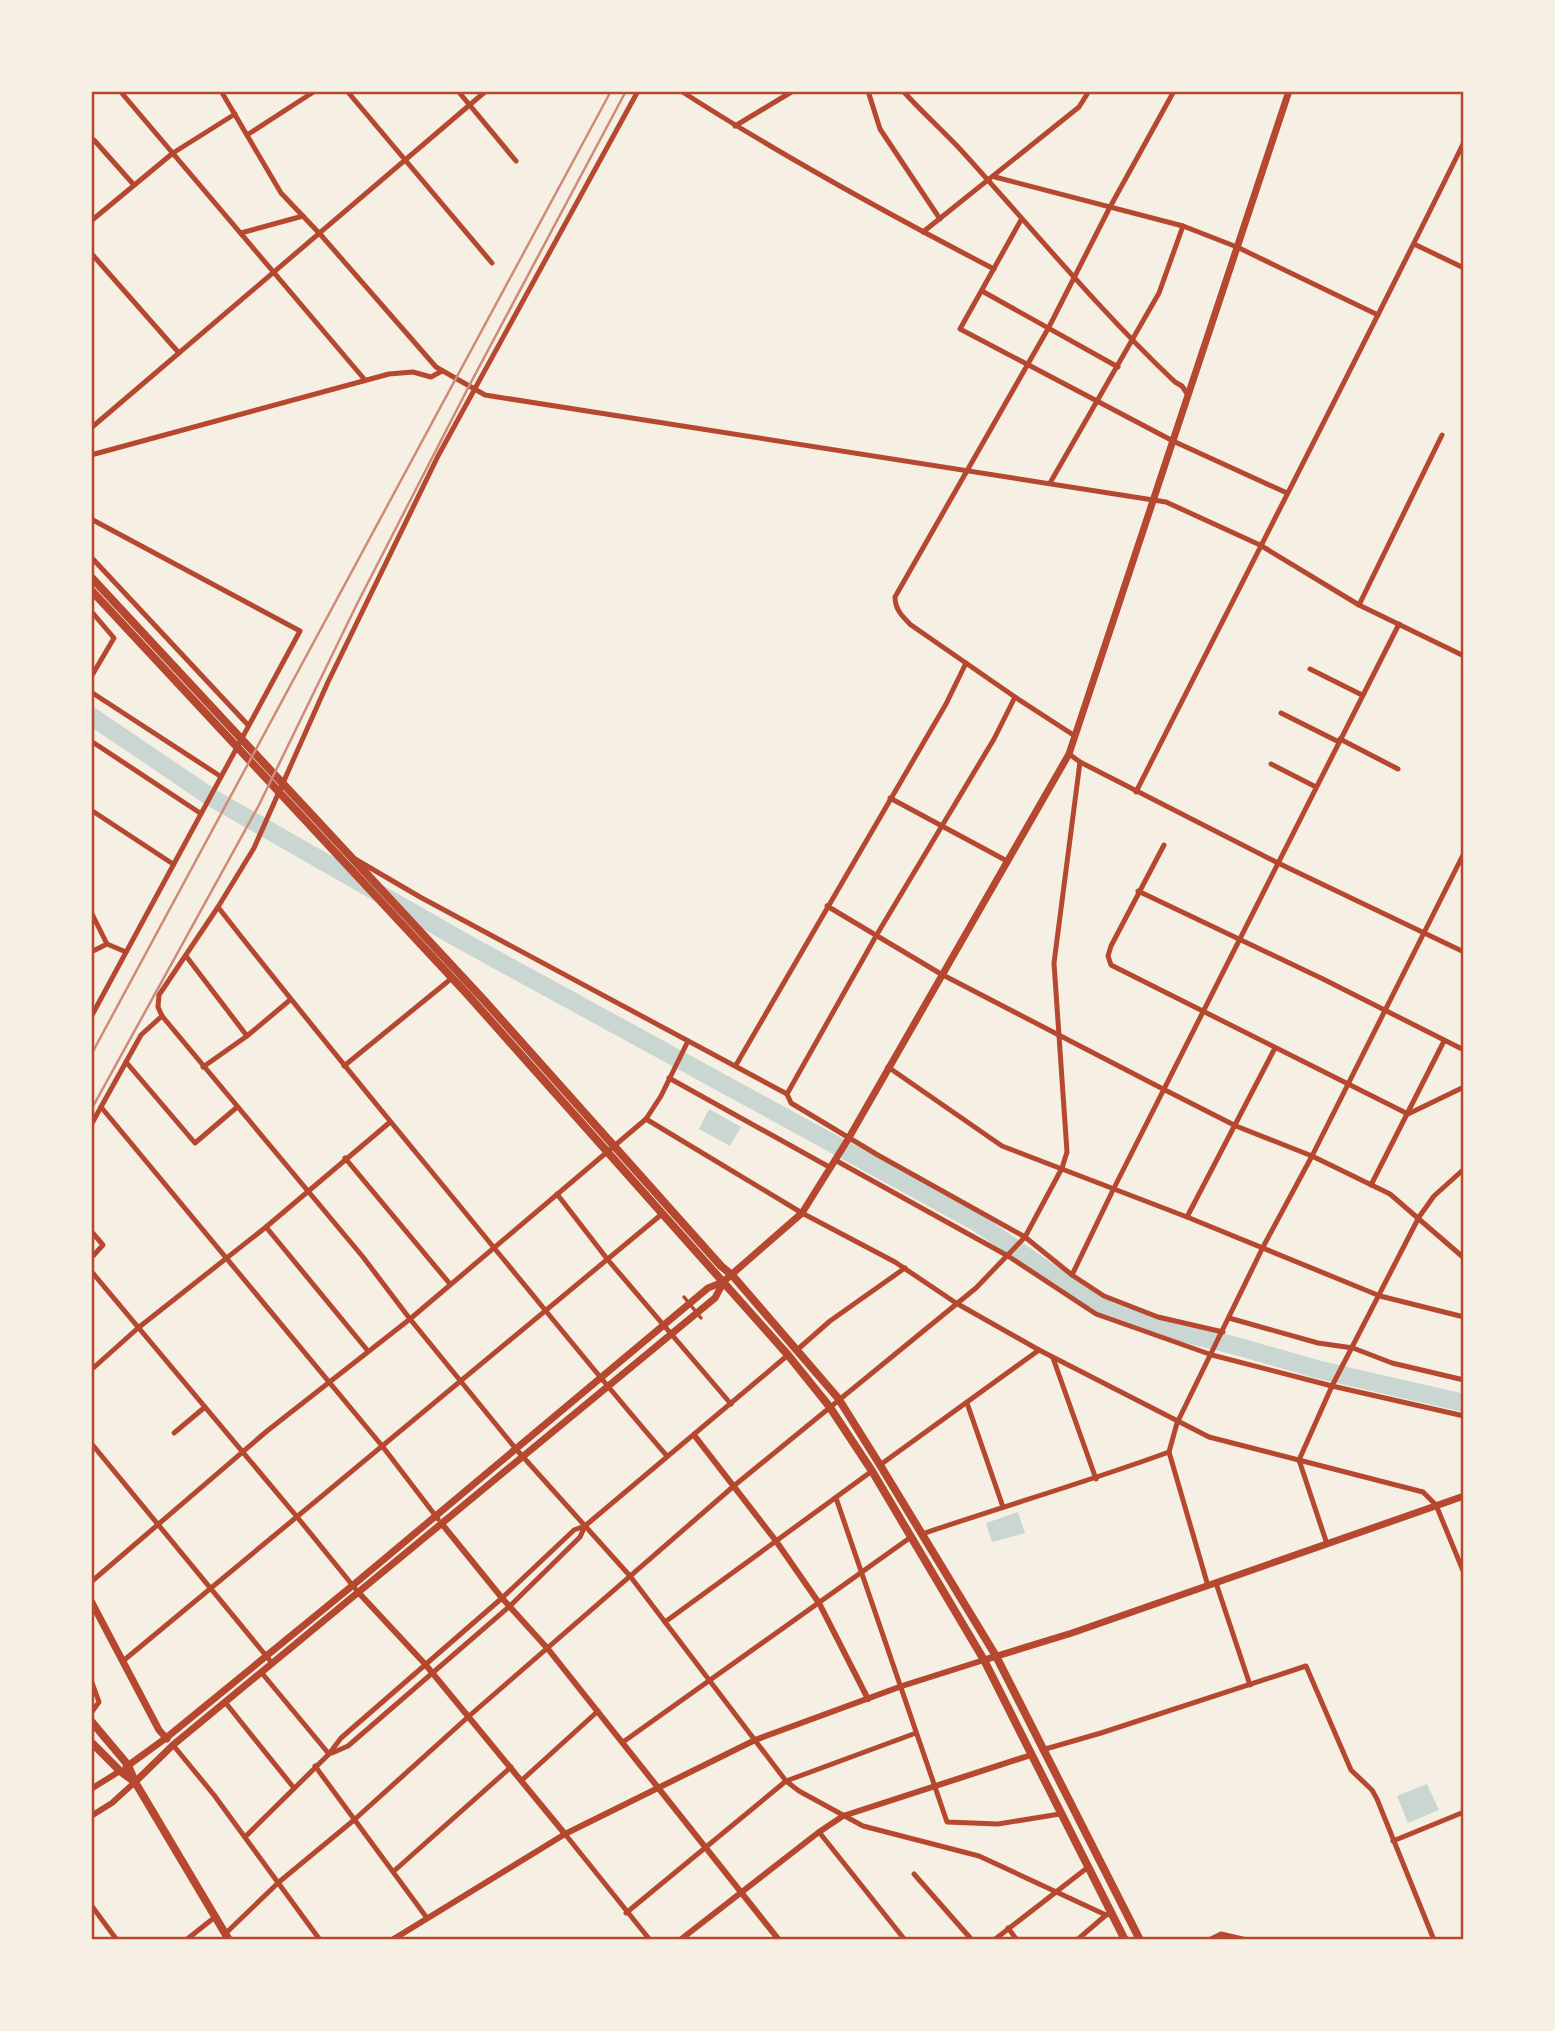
<svg xmlns="http://www.w3.org/2000/svg" width="1555" height="2031" font-family="Arial,sans-serif">
<rect width="100%" height="100%" fill="#f6efe4"/>
<!-- water -->
<g fill="#c9d6d2">
<path d="M709 1109 741 1127 730 1146 699 1129Z"/>
<path d="M1018 1512 1025 1533 992 1542 986 1523Z"/>
<path d="M1427 1784 1439 1810 1408 1823 1397 1796Z"/>
</g>
<g fill="none" stroke-linecap="round" stroke-linejoin="round">
<!-- river -->
<path stroke="#c9d6d2" stroke-width="18" d="M91 716 212 798 466 943 978 1223 1075 1290 1111 1311 1163 1328 1240 1347 1316 1369 1464 1403"/>
<!-- pedestrian -->
<path stroke="#b5482f" stroke-width="3.5" d="M684 1297 701 1318"/>
<!-- minor -->
<g stroke="#b5482f" stroke-width="5">
<path d="M120 91 365 380"/>
<path d="M221 91 281 193 320 234 436 367 485 395 1166 502 1260 545 1359 605 1464 656"/>
<path d="M347 91 492 263"/>
<path d="M458 91 516 161"/>
<path d="M681 91C782 156 888 214 994 269"/>
<path d="M868 91 880 129 940 219"/>
<path d="M903 91C921 111 941 129 960 149 1031 227 1098 309 1175 382L1182 386 1188 395"/>
<path d="M1461 91 1464 92"/>
<path d="M735 126 793 91"/>
<path d="M247 135 315 91"/>
<path d="M91 140H94L134 185"/>
<path d="M995 177 1183 226 1237 247 1378 315"/>
<path d="M1021 220 960 329 1173 441 1287 493"/>
<path d="M91 221 173 153 235 114"/>
<path d="M923 232 1079 107 1089 91"/>
<path d="M241 233 303 216"/>
<path d="M1414 244 1464 268"/>
<path d="M91 253 179 353"/>
<path d="M982 291 1118 367"/>
<path d="M91 428 486 91"/>
<path d="M91 455 389 374 413 372 431 377 442 371"/>
<path d="M1050 483 1159 293 1183 226"/>
<path d="M91 519 300 631 91 1017"/>
<path d="M91 557 248 725"/>
<path d="M1359 605 1442 435"/>
<path d="M91 611 114 638 91 677"/>
<path d="M1310 669 1362 695"/>
<path d="M91 692 220 776"/>
<path d="M1281 713 1339 742"/>
<path d="M1075 736 1015 697 911 625C903 617 895 610 895 597L1049 327 1110 207 1174 91"/>
<path d="M1340 739 1398 769"/>
<path d="M91 741 200 813"/>
<path d="M1080 762 1278 863 1464 952"/>
<path d="M1271 764 1316 787"/>
<path d="M1136 792C1245 576 1357 360 1464 142"/>
<path d="M890 798 1007 861"/>
<path d="M91 810 173 864"/>
<path d="M1164 845 1111 946 1108 956 1111 965 1408 1114 1464 1087"/>
<path d="M355 859 420 897 787 1094 791 1103 876 1154 1025 1237 1072 1275 1104 1296 1158 1317 1223 1332"/>
<path d="M1138 891 1323 979 1464 1050"/>
<path d="M827 906 941 974 1165 1090 1236 1126 1312 1156 1390 1194 1464 1258"/>
<path d="M218 907C308 1023 402 1135 495 1249 552 1318 608 1388 667 1456"/>
<path d="M91 912 107 944 126 952"/>
<path d="M91 952 107 944"/>
<path d="M186 956 247 1036"/>
<path d="M162 1016 363 1257 410 1319 516 1449 630 1576 786 1781 799 1791 863 1826 979 1856 1106 1915 1112 1914"/>
<path d="M126 1062 195 1143 236 1108"/>
<path d="M736 1065 946 704 966 663"/>
<path d="M344 1066 452 978"/>
<path d="M203 1067 247 1036 290 1000"/>
<path d="M888 1067 1002 1146 1187 1217 1380 1296 1464 1317"/>
<path d="M669 1078 831 1168"/>
<path d="M787 1094 876 936 994 739 1015 697"/>
<path d="M101 1107 383 1447 438 1519"/>
<path d="M646 1119 802 1213 895 1262 956 1303 1039 1350 1209 1437 1423 1492 1436 1505 1464 1573"/>
<path d="M91 1125 141 1035 162 1016 158 1007 159 995 218 907 254 848 328 682 438 456 638 91"/>
<path d="M345 1158 450 1284"/>
<path d="M835 1160 1008 1256 1096 1314 1212 1355 1332 1386 1464 1416"/>
<path d="M1371 1185 1444 1041"/>
<path d="M557 1194 608 1260 731 1404"/>
<path d="M1187 1217 1275 1048"/>
<path d="M266 1227 368 1351"/>
<path d="M91 1231 103 1245 91 1258"/>
<path d="M91 1271 298 1518 358 1592"/>
<path d="M1072 1275 1113 1190 1399 624"/>
<path d="M1229 1318 1318 1343 1353 1348 1392 1363 1464 1380"/>
<path d="M797 1350 830 1321 905 1268"/>
<path d="M1053 1358 1096 1479"/>
<path d="M91 1370 138 1328 266 1227 389 1123"/>
<path d="M967 1403 1003 1507"/>
<path d="M174 1433 205 1407"/>
<path d="M91 1443 272 1663"/>
<path d="M880 1465 1039 1350"/>
<path d="M836 1498 947 1822 998 1824 1060 1814"/>
<path d="M922 1534C1004 1506 1087 1482 1169 1452"/>
<path d="M1327 1544 1299 1460 1332 1386 1419 1217 1434 1196 1464 1169"/>
<path d="M91 1582 267 1431 410 1319 646 1119 661 1096 688 1041"/>
<path d="M1216 1583 1250 1685"/>
<path d="M1208 1586 1169 1452 1177 1423 1263 1247 1312 1156 1464 853"/>
<path d="M665 1622 872 1471"/>
<path d="M123 1661 662 1214"/>
<path d="M261 1672 329 1754"/>
<path d="M91 1680 99 1702 91 1713"/>
<path d="M225 1702 294 1788"/>
<path d="M623 1742 911 1537"/>
<path d="M173 1745 214 1795 320 1940"/>
<path d="M1042 1750 1101 1733 1306 1666 1351 1770 1372 1790 1377 1799 1434 1940"/>
<path d="M332 1753 348 1746 510 1606 580 1537 585 1526"/>
<path d="M315 1766 427 1918"/>
<path d="M522 1780 598 1711"/>
<path d="M819 1832 905 1940"/>
<path d="M565 1834 650 1940"/>
<path d="M245 1837 329 1754 341 1738 502 1598 574 1530 585 1526 788 1355"/>
<path d="M1393 1841 1464 1812"/>
<path d="M394 1871 511 1767"/>
<path d="M914 1874 972 1940"/>
<path d="M91 1905 117 1940"/>
<path d="M626 1913 786 1781 916 1733"/>
<path d="M1008 1928 1017 1940"/>
<path d="M225 1934 279 1882 354 1820 468 1717 735 1485 976 1288 1025 1237 1062 1168 1067 1152 1054 963 1080 762 1069 754"/>
<path d="M186 1940 215 1917"/>
<path d="M994 1940 1087 1868"/>
<path d="M1077 1940 1106 1915"/>
<path d="M1209 1940 1221 1934 1247 1940"/>
</g>
<!-- tertiary -->
<g stroke="#b5482f" stroke-width="6">
<path d="M694 1435 776 1541 819 1603 868 1699"/>
<path d="M442 1524 502 1598 548 1649 779 1940"/>
<path d="M358 1592 425 1664 565 1834"/>
<path d="M91 1789 120 1771"/>
<path d="M91 1816 112 1803 135 1782"/>
<path d="M392 1940 565 1834 755 1740 902 1686 984 1660"/>
<path d="M680 1940 819 1832 843 1816 1031 1755"/>
</g>
<!-- secondary -->
<g stroke="#b5482f" stroke-width="7">
<path d="M91 1601 159 1730 167 1739"/>
<path d="M984 1660 1072 1633 1464 1496"/>
<path d="M126 1767 166 1738 352 1586 708 1288 723 1282 802 1213 847 1141 1069 754 1289 91"/>
<path d="M135 1782 173 1745 715 1298 723 1283"/>
</g>
<!-- primary -->
<g stroke="#b5482f" stroke-width="8">
<path d="M91 577 483 999 721 1266 732 1275 838 1398 880 1465 996 1656 1140 1940"/>
<path d="M91 590 467 994 788 1355 829 1406 872 1471 984 1660 1125 1940"/>
</g>
<!-- trunk -->
<g stroke="#b5482f" stroke-width="8">
<path d="M91 1721 128 1765 135 1782 229 1940"/>
<path d="M91 1742 120 1771 135 1782"/>
</g>
<!-- rail -->
<g stroke="#cf8b77" stroke-width="2.5">
<path d="M91 1055 611 91"/>
<path d="M91 1110 259 805 357 604 469 386 626 91"/>
</g>
</g>
<!-- border -->
<rect width="1555" height="2031" fill="none" stroke="#f6efe4" stroke-width="186"/>
<rect x="93" y="93" width="1369" height="1845" fill="none" stroke="#b5482f" stroke-width="2.5"/>
</svg>
